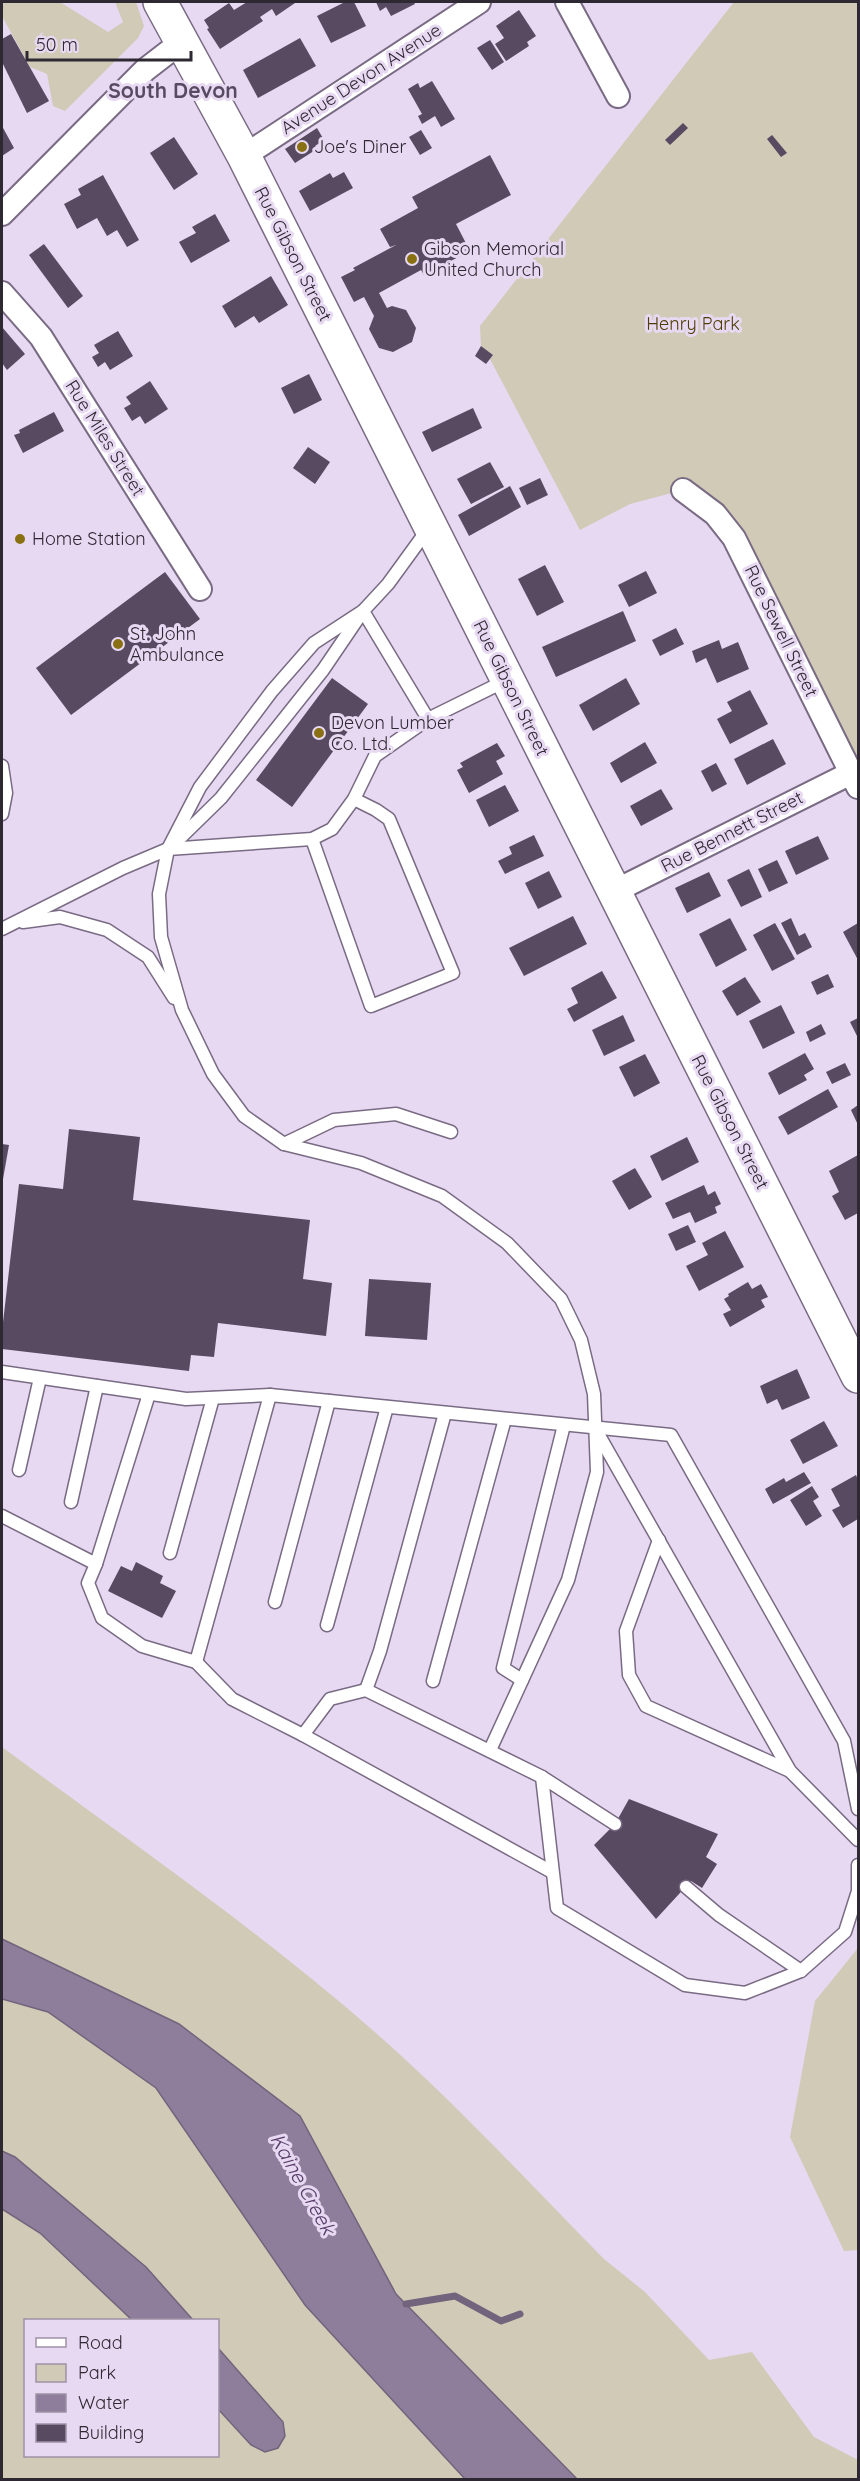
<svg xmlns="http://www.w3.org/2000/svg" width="860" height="2481" font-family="Quicksand,sans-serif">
<rect width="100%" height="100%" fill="#e8d9f3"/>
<!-- green -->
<g fill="#d1cab6">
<path d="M2 2H60L108 32 123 22 115 2H136L144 26 138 38 65 111 53 106 47 74 30 67 2 16Z"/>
<path d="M734 2H858V787L734 538 683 490 630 504 580 530 490 359 493 355 481 346 480 326Z"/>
<path d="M2 1747C125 1838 253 1926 369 2027 452 2099 527 2181 604 2259L645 2292 709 2360 752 2352 814 2437 858 2460V2479H577L396 2294 179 2024 2 1939Z"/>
<path d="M858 1948V2250L844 2251 790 2137 815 2001Z"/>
<path d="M2 1999 48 2012 156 2088 305 2305 465 2479H2V2195L143 2320H26V2456H218V2395L283 2422 218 2348V2320H193L146 2267 15 2157 2 2151Z"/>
</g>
<!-- water -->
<g fill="#8f7e9b" stroke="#72647c" stroke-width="1.5">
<path d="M2 1939 179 2024 300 2116 396 2294 577 2479H465L305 2305 156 2088 48 2012 2 1999Z"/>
<path d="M2 2151 15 2157 146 2267 193 2320H132L40 2233 2 2209Z"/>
<path d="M218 2348 283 2422 285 2436 278 2448 265 2452 251 2445 218 2409Z"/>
</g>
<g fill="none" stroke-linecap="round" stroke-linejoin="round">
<!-- stream -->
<path stroke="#72647c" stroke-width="7" d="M406 2304 455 2296 501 2321 520 2314"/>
</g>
<!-- building -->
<g fill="#584a61">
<path d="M247 2 295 3 276 16 272 9 260 17 263 21 220 49 207 29 209 28 204 20 229 3 234 10Z"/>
<path d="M345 2H354L366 26 331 43 317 16Z"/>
<path d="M376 2H414L415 4 391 16 386 7 380 11Z"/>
<path d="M519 10 536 36 527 42 529 46 506 61 495 44 504 38 496 26Z"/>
<path d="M11 34 49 101 27 113 2 62V39Z"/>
<path d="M300 38 316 66 258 98 243 70Z"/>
<path d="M490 40 504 62 492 70 477 48Z"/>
<path d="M432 81 455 119 441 127 435 116 422 124 418 116 422 114 408 89 418 83 420 88Z"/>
<path d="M683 123 688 128 670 145 665 140Z"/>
<path d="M2 126 14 148 2 156Z"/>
<path d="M317 128 324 140 315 146 317 149 295 163 285 149Z"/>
<path d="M421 130 432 148 420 155 409 137Z"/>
<path d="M772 135 787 153 781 157 767 139Z"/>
<path d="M174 137 198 174 174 190 150 153Z"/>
<path d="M490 155 511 195 456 224 470 251 424 275 421 270 379 293 387 308 392 306 406 310 416 328 412 342 393 352 379 348 369 329 374 316 364 297 354 302 341 277 355 270 353 268 396 245 390 247 380 229 418 208 412 197Z"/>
<path d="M344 172 353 188 310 211 299 191 330 173 333 178Z"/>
<path d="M103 175 139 240 127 247 117 230 107 236 97 218 77 229 64 204 81 195 78 189Z"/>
<path d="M215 214 230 241 191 263 179 242 196 233 192 227Z"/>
<path d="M44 244 83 296 68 308 29 255Z"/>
<path d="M271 276 288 305 259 323 254 316 235 328 222 306Z"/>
<path d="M2 327 25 354 7 370 2 363Z"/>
<path d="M118 331 133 356 110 370 105 362 98 367 92 357 99 353 94 345Z"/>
<path d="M481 346 493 355 486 364 475 356Z"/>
<path d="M309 374 322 400 294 414 281 388Z"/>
<path d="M150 381 168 409 145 424 140 416 132 421 124 408 131 404 126 397Z"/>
<path d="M473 408 482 428 432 452 422 432Z"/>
<path d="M54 412 64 431 23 453 14 435 20 433 19 430Z"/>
<path d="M308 447 330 462 315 484 293 468Z"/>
<path d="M490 462 504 487 471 504 457 479Z"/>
<path d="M540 478 548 495 527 505 519 488Z"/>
<path d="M510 486 521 507 469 536 458 515Z"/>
<path d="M545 565 564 602 537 616 518 579Z"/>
<path d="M646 571 657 593 629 607 618 585Z"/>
<path d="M165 572 200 619 71 715 36 668Z"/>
<path d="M623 611 636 641 556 677 542 647Z"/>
<path d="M676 628 684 644 660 656 652 640Z"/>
<path d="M719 640 722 649 738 642 749 669 717 683 706 658 696 663 692 651Z"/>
<path d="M332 678 368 704 292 807 256 780Z"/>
<path d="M626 678 640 704 593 731 579 705Z"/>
<path d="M750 690 768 724 730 744 717 719 732 711 727 702Z"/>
<path d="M773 739 786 764 747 785 734 759Z"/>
<path d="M645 742 657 763 621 783 610 763Z"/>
<path d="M497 743 505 756 496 761 503 774 469 793 457 770 463 767 460 763Z"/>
<path d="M716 763 727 784 712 792 701 771Z"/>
<path d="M505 785 519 811 489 827 476 800Z"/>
<path d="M661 789 673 809 641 826 630 806Z"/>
<path d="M534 835 544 856 505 874 498 861 512 854 509 847Z"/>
<path d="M818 836 829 859 796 875 785 851Z"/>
<path d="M777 860 788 883 769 892 758 869Z"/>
<path d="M749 869 762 897 741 907 727 880Z"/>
<path d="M549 871 562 897 538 909 525 883Z"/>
<path d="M709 872 721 896 687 913 675 888Z"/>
<path d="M573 916 587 944 524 976 509 948Z"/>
<path d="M730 918 747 950 716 967 699 934Z"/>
<path d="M791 918 799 936 805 933 812 947 797 955 781 923Z"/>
<path d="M775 923 795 959 772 971 753 935Z"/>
<path d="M858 923V960L843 932Z"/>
<path d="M602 971 617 998 574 1022 567 1009 578 1003 571 988Z"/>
<path d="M828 974 834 987 817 995 811 982Z"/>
<path d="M745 977 761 1002 737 1016 722 991Z"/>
<path d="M781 1005 795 1033 763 1049 749 1021Z"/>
<path d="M623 1015 635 1041 604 1056 592 1030Z"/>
<path d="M858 1018V1035L857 1036 850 1022Z"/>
<path d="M821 1024 826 1034 810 1042 806 1032Z"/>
<path d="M805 1053 814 1069 804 1075 807 1080 779 1095 768 1073Z"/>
<path d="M645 1054 660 1083 634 1097 619 1067Z"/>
<path d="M845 1063 851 1075 832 1084 826 1072Z"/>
<path d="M828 1089 838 1107 788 1135 778 1117Z"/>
<path d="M858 1105V1125L851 1110Z"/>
<path d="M69 1129 140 1137 133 1200 310 1220 303 1279 332 1283 326 1336 218 1323 214 1357 191 1355 189 1371 2 1349V1331L19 1184 63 1189Z"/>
<path d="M687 1137 699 1162 662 1181 650 1156Z"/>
<path d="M2 1144 9 1145 3 1179H2Z"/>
<path d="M858 1155V1213L845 1220 832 1196 839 1192 829 1171Z"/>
<path d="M635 1168 652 1197 629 1210 612 1181Z"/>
<path d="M704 1185 708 1195 715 1191 721 1204 715 1207 717 1213 695 1223 690 1212 673 1219 665 1203Z"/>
<path d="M688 1225 696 1242 676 1251 668 1234Z"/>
<path d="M725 1231 744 1267 699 1291 686 1266 708 1255 702 1243Z"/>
<path d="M369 1279 431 1283 427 1340 365 1336Z"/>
<path d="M748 1282 752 1289 761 1284 768 1297 761 1300 765 1307 730 1327 723 1314 731 1310 724 1299 729 1296 728 1294Z"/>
<path d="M797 1369 810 1398 782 1410 777 1399 767 1404 760 1386Z"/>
<path d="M824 1421 838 1446 803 1464 790 1440Z"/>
<path d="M804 1472 811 1483 773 1504 765 1489 784 1478 786 1482Z"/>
<path d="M856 1475 858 1480V1519L843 1528 832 1510 840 1506 831 1489Z"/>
<path d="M812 1486 819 1497 813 1501 822 1516 806 1526 790 1500Z"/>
<path d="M136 1562 163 1576 160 1583 176 1591 162 1618 108 1591 121 1566 132 1571Z"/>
<path d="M629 1799 718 1834 706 1857 717 1864 702 1888 691 1881 656 1919 594 1845 615 1824Z"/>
</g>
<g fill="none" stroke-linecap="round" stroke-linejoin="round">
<defs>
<g id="lane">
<path d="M428 529 388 584 363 611 428 719 507 680"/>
<path d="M363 611 314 643 272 691 200 787 168 849 159 894 161 937 182 1010 213 1074 244 1116 284 1144 361 1163 442 1196 507 1243 561 1299 581 1340 594 1394 597 1472 568 1580 490 1750"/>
<path d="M2 766 6 793 2 814"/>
<path d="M312 839 371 1006 453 973 389 819 376 810 354 799"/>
<path d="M175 843 221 798 323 670 359 617"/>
<path d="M23 922 60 917 107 930 148 957 174 998"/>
<path d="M2 929 123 868 168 849 312 839 332 829 354 799 375 756 428 719"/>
<path d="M284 1144 334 1120 396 1114 451 1132"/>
<path d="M2 1372 186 1399 270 1395 671 1435 844 1741 858 1809"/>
<path d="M597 1432 790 1771 858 1840"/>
<path d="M19 1470 40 1378"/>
<path d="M71 1502 97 1386"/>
<path d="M2 1516 96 1564 88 1583 102 1618 142 1646 196 1662 232 1699 303 1735 552 1872"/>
<path d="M659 1540 626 1631 629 1675 646 1706 790 1771"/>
<path d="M170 1553 213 1398"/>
<path d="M96 1564 149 1394"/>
<path d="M275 1602 329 1401"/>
<path d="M327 1625 387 1407"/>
<path d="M196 1662 270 1395"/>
<path d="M522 1680 503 1668 564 1425"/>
<path d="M433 1681 505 1419"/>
<path d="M366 1690 380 1651 445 1413"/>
<path d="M303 1735 330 1699 366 1690 542 1777 615 1824"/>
<path d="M542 1777 557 1908 685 1985 745 1993 801 1971 845 1932 858 1891V1865"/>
<path d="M686 1887 719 1915 801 1971"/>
</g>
<g id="street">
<path d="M567 2 618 96"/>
<path d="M244 156 479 2"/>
<path d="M2 214 145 70 180 43"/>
<path d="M2 293 41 337 200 589"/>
<path d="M683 490 715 514 734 538 858 787"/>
<path d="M613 892 851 773"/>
</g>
<path id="secondary" d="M160 2 244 156 858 1376"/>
</defs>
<!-- lane casing -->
<use href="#lane" stroke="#796b83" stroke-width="15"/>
<!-- street casing -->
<use href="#street" stroke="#796b83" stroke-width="26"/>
<!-- secondary casing -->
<use href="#secondary" stroke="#796b83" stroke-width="36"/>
<!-- lane -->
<use href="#lane" stroke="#fff" stroke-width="12"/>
<!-- street -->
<use href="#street" stroke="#fff" stroke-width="22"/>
<!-- secondary -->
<use href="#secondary" stroke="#fff" stroke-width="33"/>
</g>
<!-- markers -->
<g fill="#897113" stroke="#e8d9f3" stroke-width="2">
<circle cx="302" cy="147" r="6"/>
<circle cx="412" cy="259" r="6"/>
<circle cx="20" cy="539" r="6"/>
<circle cx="118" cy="644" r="6"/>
<circle cx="319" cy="733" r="6"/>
</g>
<g text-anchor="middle" stroke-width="6" stroke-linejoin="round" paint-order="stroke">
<!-- street labels -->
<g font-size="18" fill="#2e2832" stroke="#e8d9f3">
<text transform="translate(361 79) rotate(-33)" y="6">Avenue Devon Avenue</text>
<text transform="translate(293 254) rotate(63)" y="6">Rue Gibson Street</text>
<text transform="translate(105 438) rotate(58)" y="6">Rue Miles Street</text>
<text transform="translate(781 631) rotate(64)" y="6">Rue Sewell Street</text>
<text transform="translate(511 688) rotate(64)" y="6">Rue Gibson Street</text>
<text transform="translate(732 832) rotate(-27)" y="6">Rue Bennett Street</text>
<text transform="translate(730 1122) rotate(63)" y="6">Rue Gibson Street</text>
</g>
<!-- poi labels -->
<g font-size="18" fill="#2e2832" stroke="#e8d9f3" text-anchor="start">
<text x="314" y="153">Joe's Diner</text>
<text x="424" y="255">Gibson Memorial<tspan x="424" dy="21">United Church</tspan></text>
<text x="32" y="545">Home Station</text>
<text x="130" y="640">St. John<tspan x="130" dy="21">Ambulance</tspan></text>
<text x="331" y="729">Devon Lumber<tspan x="331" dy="21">Co. Ltd.</tspan></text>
</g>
<!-- park labels -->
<g font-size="18" fill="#4d3d00" stroke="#e8d9f3">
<text x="693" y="330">Henry Park</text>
</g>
<!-- water labels -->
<g font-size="20" font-style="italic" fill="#543a65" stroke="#e8d9f3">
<text transform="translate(303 2184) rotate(61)" y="7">Kaine Creek</text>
</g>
<!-- quarter labels -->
<g font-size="21" font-weight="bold" fill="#584b61" stroke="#e8d9f3">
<text x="173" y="98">South Devon</text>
</g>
</g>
<!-- border -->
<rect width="860" height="2481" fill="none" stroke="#2e2832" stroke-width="6"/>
<!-- legend -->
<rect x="24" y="2319" width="195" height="138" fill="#e8d9f3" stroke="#9e92a6" stroke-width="1.5"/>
<rect x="36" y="2338" width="30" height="9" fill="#ffffff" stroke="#9e92a6" stroke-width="1.5"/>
<text x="78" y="2349" font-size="18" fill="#2e2832">Road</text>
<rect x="36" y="2364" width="30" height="18" fill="#d1cab6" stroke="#9e92a6" stroke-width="1.5"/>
<text x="78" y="2379" font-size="18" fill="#2e2832">Park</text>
<rect x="36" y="2394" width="30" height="18" fill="#8f7e9b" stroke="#9e92a6" stroke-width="1.5"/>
<text x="78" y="2409" font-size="18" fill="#2e2832">Water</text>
<rect x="36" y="2424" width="30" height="18" fill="#584a61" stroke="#9e92a6" stroke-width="1.5"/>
<text x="78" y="2439" font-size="18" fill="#2e2832">Building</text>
<!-- scale -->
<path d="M27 51v9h164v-9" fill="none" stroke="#2e2832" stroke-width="3"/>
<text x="36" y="51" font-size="18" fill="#2e2832" stroke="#e8d9f3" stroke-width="4.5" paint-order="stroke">50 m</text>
</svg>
